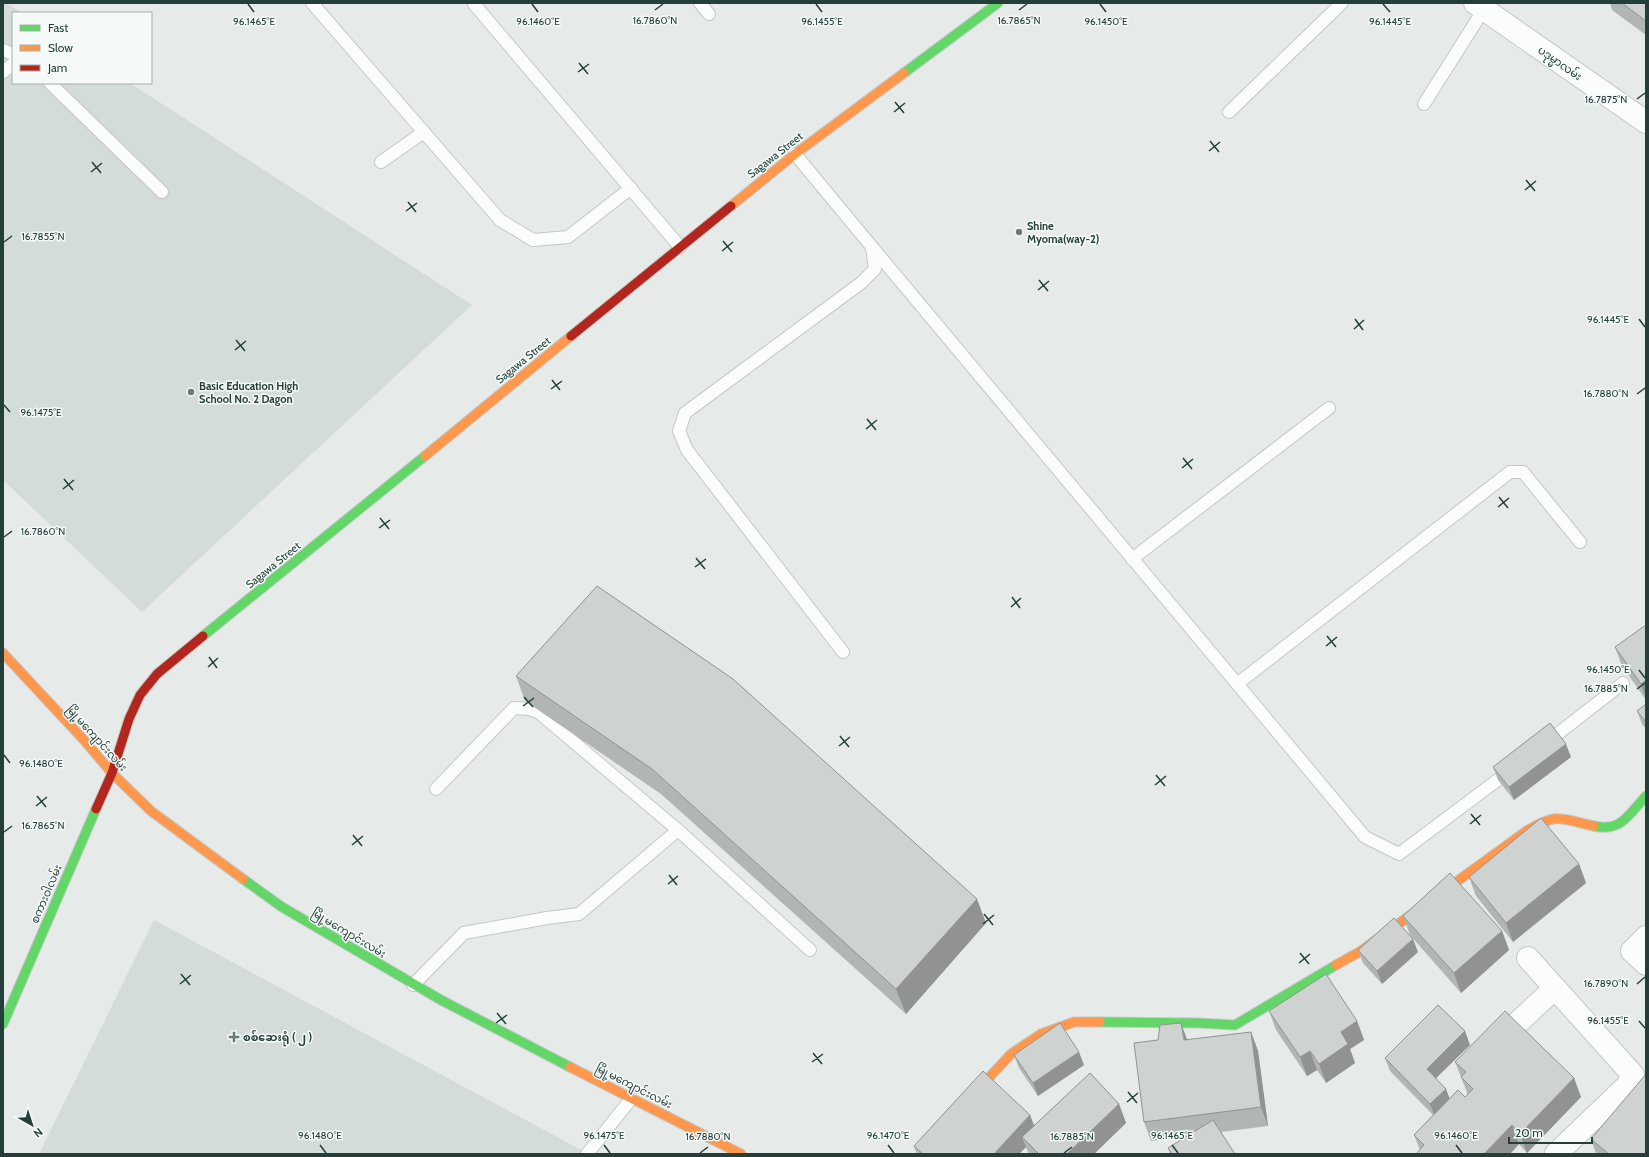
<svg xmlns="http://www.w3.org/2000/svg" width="1649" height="1157" font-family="Cabin,'Noto Sans Myanmar',sans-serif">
<rect width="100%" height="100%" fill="#e6ebe9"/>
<!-- built -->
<g fill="#d4dcd9">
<path d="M3 3H6L22 13H13V83H130L472 305 142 612 3 480Z"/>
<path d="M154 920 589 1154H39Z"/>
</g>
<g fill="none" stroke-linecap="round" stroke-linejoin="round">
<defs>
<g id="lane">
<path d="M312 3 500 220 533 240 568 237 631 188"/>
<path d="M475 3 474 4 680 247"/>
<path d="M700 3 709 14"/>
<path d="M3 50 13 54"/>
<path d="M3 72 13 64"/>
<path d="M50 83 162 192"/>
<path d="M1424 104 1484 9"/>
<path d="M1229 112 1342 3"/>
<path d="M795 154 872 247 875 269 861 283 685 413 679 431 687 450 843 652"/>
<path d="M381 162 424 132"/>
<path d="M872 247 1365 837 1399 854 1511 770"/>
<path d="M1132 559 1329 408"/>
<path d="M1237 684 1510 472H1523L1580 542"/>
<path d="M1546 743 1623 683"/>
<path d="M436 789 514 708 529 709 538 712 678 830"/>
<path d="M413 985 464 933 547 918 579 914 678 830 810 950"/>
<path d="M587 1154 631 1099"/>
</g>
<g id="street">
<path d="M1475 3 1646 122"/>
<path d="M1646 937 1632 951 1646 964"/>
<path d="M1528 958 1633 1075 1627 1086 1556 1154"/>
<path d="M1496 1043 1555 988"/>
</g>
<g id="fast">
<path d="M904 73 998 3"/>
<path d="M203 636 425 456"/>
<path d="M1594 826C1622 832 1629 814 1646 796"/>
<path d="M243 879 282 907 441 1000 570 1067"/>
<path d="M1100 1022 1198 1023 1235 1025 1336 965"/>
<path d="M3 1024 96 809"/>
</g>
<g id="slow">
<path d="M731 206 795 154 904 73"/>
<path d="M425 456 571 336"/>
<path d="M3 653 83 739 112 773 151 811 243 879"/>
<path d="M1336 965 1361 951 1528 830C1560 812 1560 819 1594 826"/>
<path d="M570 1067 741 1154"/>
<path d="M969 1099 1011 1054 1041 1034 1074 1022H1100"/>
</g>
<g id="jam">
<path d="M571 336 731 206"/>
<path d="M96 809 112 773 129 719 140 695 157 674 203 636"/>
</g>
</defs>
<!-- lane casing -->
<use href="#lane" stroke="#c3c8c6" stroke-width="14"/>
<!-- street casing -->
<use href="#street" stroke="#c3c8c6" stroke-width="24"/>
<!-- fast casing -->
<use href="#fast" stroke="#c2c9c7" stroke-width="11"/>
<!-- slow casing -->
<use href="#slow" stroke="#c2c9c7" stroke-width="11"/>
<!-- jam casing -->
<use href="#jam" stroke="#c2c9c7" stroke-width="11"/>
<!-- lane -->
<use href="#lane" stroke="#fbfcfc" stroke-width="12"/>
<!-- street -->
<use href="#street" stroke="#fbfcfc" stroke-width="22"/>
<!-- fast -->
<use href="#fast" stroke="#63d668" stroke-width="9"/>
<!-- slow -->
<use href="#slow" stroke="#ff974d" stroke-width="9"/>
<!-- jam -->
<use href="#jam" stroke="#b3261e" stroke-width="9"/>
</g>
<!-- wall -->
<g fill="#b1b5b4">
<path d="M1610 3H1646V35L1612 10Z"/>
<path d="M1646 625V700L1622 666 1615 647Z"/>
<path d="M516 676 986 923 906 1014 661 794 525 701Z"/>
<path d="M1646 704V729L1642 724 1637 711Z"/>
<path d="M1571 757 1514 800 1498 780 1493 767Z"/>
<path d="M1579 864 1586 883 1513 942 1476 896 1469 877Z"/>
<path d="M1403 916 1502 931 1509 950 1461 993 1410 935Z"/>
<path d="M1358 950 1418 952 1382 984 1363 963Z"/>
<path d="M1269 1011 1357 1021 1364 1040 1350 1049 1355 1063 1326 1083 1317 1070 1307 1076 1276 1030Z"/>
<path d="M1251 1032 1258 1051 1268 1126 1221 1132 1235 1154H1170L1168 1148 1186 1137 1151 1141 1144 1122 1188 1040Z"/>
<path d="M1470 1045 1436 1078 1449 1099 1465 1097 1468 1095 1455 1062 1574 1078 1581 1097 1527 1153 1519 1144 1510 1154H1418L1417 1153 1420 1150 1414 1135 1433 1115 1390 1071 1385 1058Z"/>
<path d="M1014 1055 1084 1065 1038 1096 1019 1068Z"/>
<path d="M1119 1104 1126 1123 1094 1154H1029L1026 1147 1019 1154H917L914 1146 1030 1115 1034 1125Z"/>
<path d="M1591 1139 1646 1154H1596Z"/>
</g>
<!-- shaded-wall -->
<g fill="#909392">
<path d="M1646 680V698L1641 684Z"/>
<path d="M1566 744 1571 757 1514 800 1509 787Z"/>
<path d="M1579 864 1586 883 1513 942 1506 923Z"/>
<path d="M977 899 986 923 906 1014 896 989Z"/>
<path d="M1502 931 1509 950 1461 993 1454 973Z"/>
<path d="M1413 939 1418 952 1382 984 1377 971Z"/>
<path d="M1357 1021 1364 1040 1350 1049 1355 1063 1326 1083 1319 1064 1341 1032Z"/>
<path d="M1181 1023 1188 1042 1184 1040Z"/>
<path d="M1465 1031 1470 1045 1432 1082 1427 1069Z"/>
<path d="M1251 1032 1258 1051 1268 1126 1261 1107Z"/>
<path d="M1310 1051 1317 1070 1307 1076 1300 1057Z"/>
<path d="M1079 1052 1084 1065 1038 1096 1033 1083Z"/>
<path d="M1574 1078 1581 1097 1527 1153 1520 1134Z"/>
<path d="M1446 1089 1451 1102 1435 1117 1430 1104Z"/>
<path d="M1119 1104 1126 1123 1094 1154H1067Z"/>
<path d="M1030 1115 1037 1134 1022 1137 1026 1147 1019 1154H994Z"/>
<path d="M1512 1125 1519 1144 1510 1154H1484Z"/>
</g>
<!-- building -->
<g fill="#ced2d1" stroke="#909392">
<path d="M1622 3H1646V21Z"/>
<path d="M597 586 733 679 977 899 896 989 652 769 516 676Z"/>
<path d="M1646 625V680L1641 684 1615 647Z"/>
<path d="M1646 704V722L1637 711Z"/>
<path d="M1550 723 1566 744 1509 787 1493 767Z"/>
<path d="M1541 818 1579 864 1506 923 1469 877Z"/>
<path d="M1450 873 1502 931 1454 973 1403 916Z"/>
<path d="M1394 918 1413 939 1377 971 1358 950Z"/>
<path d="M1326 974 1357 1021 1341 1032 1348 1044 1319 1064 1310 1051 1300 1057 1269 1011Z"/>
<path d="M1438 1005 1465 1031 1427 1069 1446 1089 1430 1104 1385 1058Z"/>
<path d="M1505 1011 1574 1078 1520 1134 1512 1125 1484 1154H1419L1417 1153 1424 1145 1414 1135 1458 1090 1465 1097 1473 1089 1461 1077 1466 1072 1455 1062Z"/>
<path d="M1060 1023 1079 1052 1033 1083 1014 1055Z"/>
<path d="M1181 1023 1184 1040 1251 1032 1261 1107 1144 1122 1134 1043 1158 1040 1160 1025Z"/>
<path d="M983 1071 1030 1115 994 1154H923L914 1146Z"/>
<path d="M1090 1073 1119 1104 1067 1154H1039L1022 1137Z"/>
<path d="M1646 1074V1154H1609L1591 1139Z"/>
<path d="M1213 1120 1235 1154H1172L1168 1148Z"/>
</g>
<!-- ticks -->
<path fill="none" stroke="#243f3a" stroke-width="1.5" d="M248 4 254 12M532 4 538 12M816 4 822 12M1100 4 1106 12M1383 4 1390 12M655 10 663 4M1019 10 1027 4M579 63 588 74M578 72 589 64M1637 99 1645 93M895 102 904 113M894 112 905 103M1210 141 1219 152M1209 151 1220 142M92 162 101 173M91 172 102 163M1526 180 1535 191M1525 190 1536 181M408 202 416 212M406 211 417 203M723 241 732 252M4 242 12 236M722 251 733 242M1039 280 1048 291M1038 290 1049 281M1355 319 1363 330M1639 319 1645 327M1354 329 1364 320M236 340 245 351M235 350 246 341M552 380 560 390M551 389 562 381M1637 394 1645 388M4 405 10 412M867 419 876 430M866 429 877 420M1183 458 1192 469M1182 468 1193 459M64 479 73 490M63 489 74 480M1499 497 1508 508M1498 507 1509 498M380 518 389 529M379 528 390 520M4 537 12 531M696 558 705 569M695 567 706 559M1012 597 1020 608M1011 607 1021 598M1327 636 1336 647M1326 646 1337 637M209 657 217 668M208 667 218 658M1639 670 1645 678M1637 689 1645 683M524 697 533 707M523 706 534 698M840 736 849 747M839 746 850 737M4 755 10 763M1156 775 1165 786M1155 785 1166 776M37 796 46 807M36 806 47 797M1471 814 1480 825M1470 824 1481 815M4 832 12 826M353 835 362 846M352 845 363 836M669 875 677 885M668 884 678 876M984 914 993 925M983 924 994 915M1300 953 1309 964M1299 963 1310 954M181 974 190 985M180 984 191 975M1637 984 1645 977M497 1013 506 1024M1639 1021 1645 1028M496 1023 507 1015M813 1053 822 1064M812 1062 823 1054M1128 1092 1137 1103M1127 1102 1138 1093M320 1145 326 1153M604 1145 610 1153M888 1145 894 1153M1172 1145 1178 1153M1456 1145 1462 1153M700 1153 708 1147M1064 1153 1072 1147"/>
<!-- markers -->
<g fill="#687b77" stroke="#f5faf8" stroke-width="1.5">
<circle cx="1019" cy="232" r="4"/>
<circle cx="191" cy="392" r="4"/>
<path d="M232 1031h4v4h4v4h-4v4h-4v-4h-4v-4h4z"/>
</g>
<g text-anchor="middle" stroke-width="3" stroke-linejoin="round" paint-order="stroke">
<!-- street labels -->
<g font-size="11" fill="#243f3a" stroke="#f5faf8">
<text transform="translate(1560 63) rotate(35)" y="4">ပဒုမ္မာလမ်း</text>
<text transform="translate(775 155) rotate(-38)" y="4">Sagawa Street</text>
<text transform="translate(523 360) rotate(-39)" y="4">Sagawa Street</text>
<text transform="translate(273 565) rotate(-39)" y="4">Sagawa Street</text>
<text transform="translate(97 738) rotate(48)" y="4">မြို့မကျောင်းလမ်း</text>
<text transform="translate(46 894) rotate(-67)" y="4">စကားဝါလမ်း</text>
<text transform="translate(349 933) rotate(31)" y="4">မြို့မကျောင်းလမ်း</text>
<text transform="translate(634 1086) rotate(27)" y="4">မြို့မကျောင်းလမ်း</text>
</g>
<!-- poi labels -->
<g font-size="11" font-weight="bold" fill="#243f3a" stroke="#f5faf8" text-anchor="start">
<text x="1027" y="230">Shine<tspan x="1027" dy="13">Myoma(way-2)</tspan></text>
<text x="199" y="390">Basic Education High<tspan x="199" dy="13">School No. 2 Dagon</tspan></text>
<text x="243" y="1041">စစ်ဆေးရုံ ( ၂ )</text>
</g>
</g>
<g font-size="10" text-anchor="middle" fill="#243f3a" stroke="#f5faf8" stroke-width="3" stroke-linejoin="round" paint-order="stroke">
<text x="655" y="24">16.7860°N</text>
<text x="1019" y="24">16.7865°N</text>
<text x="254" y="25">96.1465°E</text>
<text x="538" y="25">96.1460°E</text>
<text x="822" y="25">96.1455°E</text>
<text x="1106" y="25">96.1450°E</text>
<text x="1390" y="25">96.1445°E</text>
<text x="1606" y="103">16.7875°N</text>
<text x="43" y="240">16.7855°N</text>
<text x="1608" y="323">96.1445°E</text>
<text x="1606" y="397">16.7880°N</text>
<text x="41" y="416">96.1475°E</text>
<text x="43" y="535">16.7860°N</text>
<text x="1608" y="673">96.1450°E</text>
<text x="1606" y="692">16.7885°N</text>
<text x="41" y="767">96.1480°E</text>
<text x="43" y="829">16.7865°N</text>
<text x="1606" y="987">16.7890°N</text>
<text x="1608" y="1024">96.1455°E</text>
<text x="320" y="1139">96.1480°E</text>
<text x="604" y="1139">96.1475°E</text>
<text x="888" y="1139">96.1470°E</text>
<text x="1172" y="1139">96.1465°E</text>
<text x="1456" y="1139">96.1460°E</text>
<text x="708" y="1140">16.7880°N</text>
<text x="1072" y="1140">16.7885°N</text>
</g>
<!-- border -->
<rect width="1649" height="1157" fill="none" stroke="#243f3a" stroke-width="8"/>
<!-- legend -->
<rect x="12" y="12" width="140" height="72" fill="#f5faf8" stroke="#a1afac"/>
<rect x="20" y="25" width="20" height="6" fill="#63d668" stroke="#a1afac"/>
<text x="48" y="32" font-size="12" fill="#243f3a">Fast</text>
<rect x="20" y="45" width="20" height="6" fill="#ff974d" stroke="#a1afac"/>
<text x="48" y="52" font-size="12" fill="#243f3a">Slow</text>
<rect x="20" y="65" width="20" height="6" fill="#b3261e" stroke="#a1afac"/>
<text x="48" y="72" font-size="12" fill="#243f3a">Jam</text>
<!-- north arrow -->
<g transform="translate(32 1125) rotate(141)" stroke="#f5faf8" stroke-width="3" paint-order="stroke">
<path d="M0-3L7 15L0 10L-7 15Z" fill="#243f3a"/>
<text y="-6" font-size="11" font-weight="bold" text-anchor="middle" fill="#243f3a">N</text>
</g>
<!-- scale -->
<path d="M1509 1137v6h83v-6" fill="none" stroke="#243f3a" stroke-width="2"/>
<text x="1515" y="1137" font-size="12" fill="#243f3a" stroke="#f5faf8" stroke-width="3" paint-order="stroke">20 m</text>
</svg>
